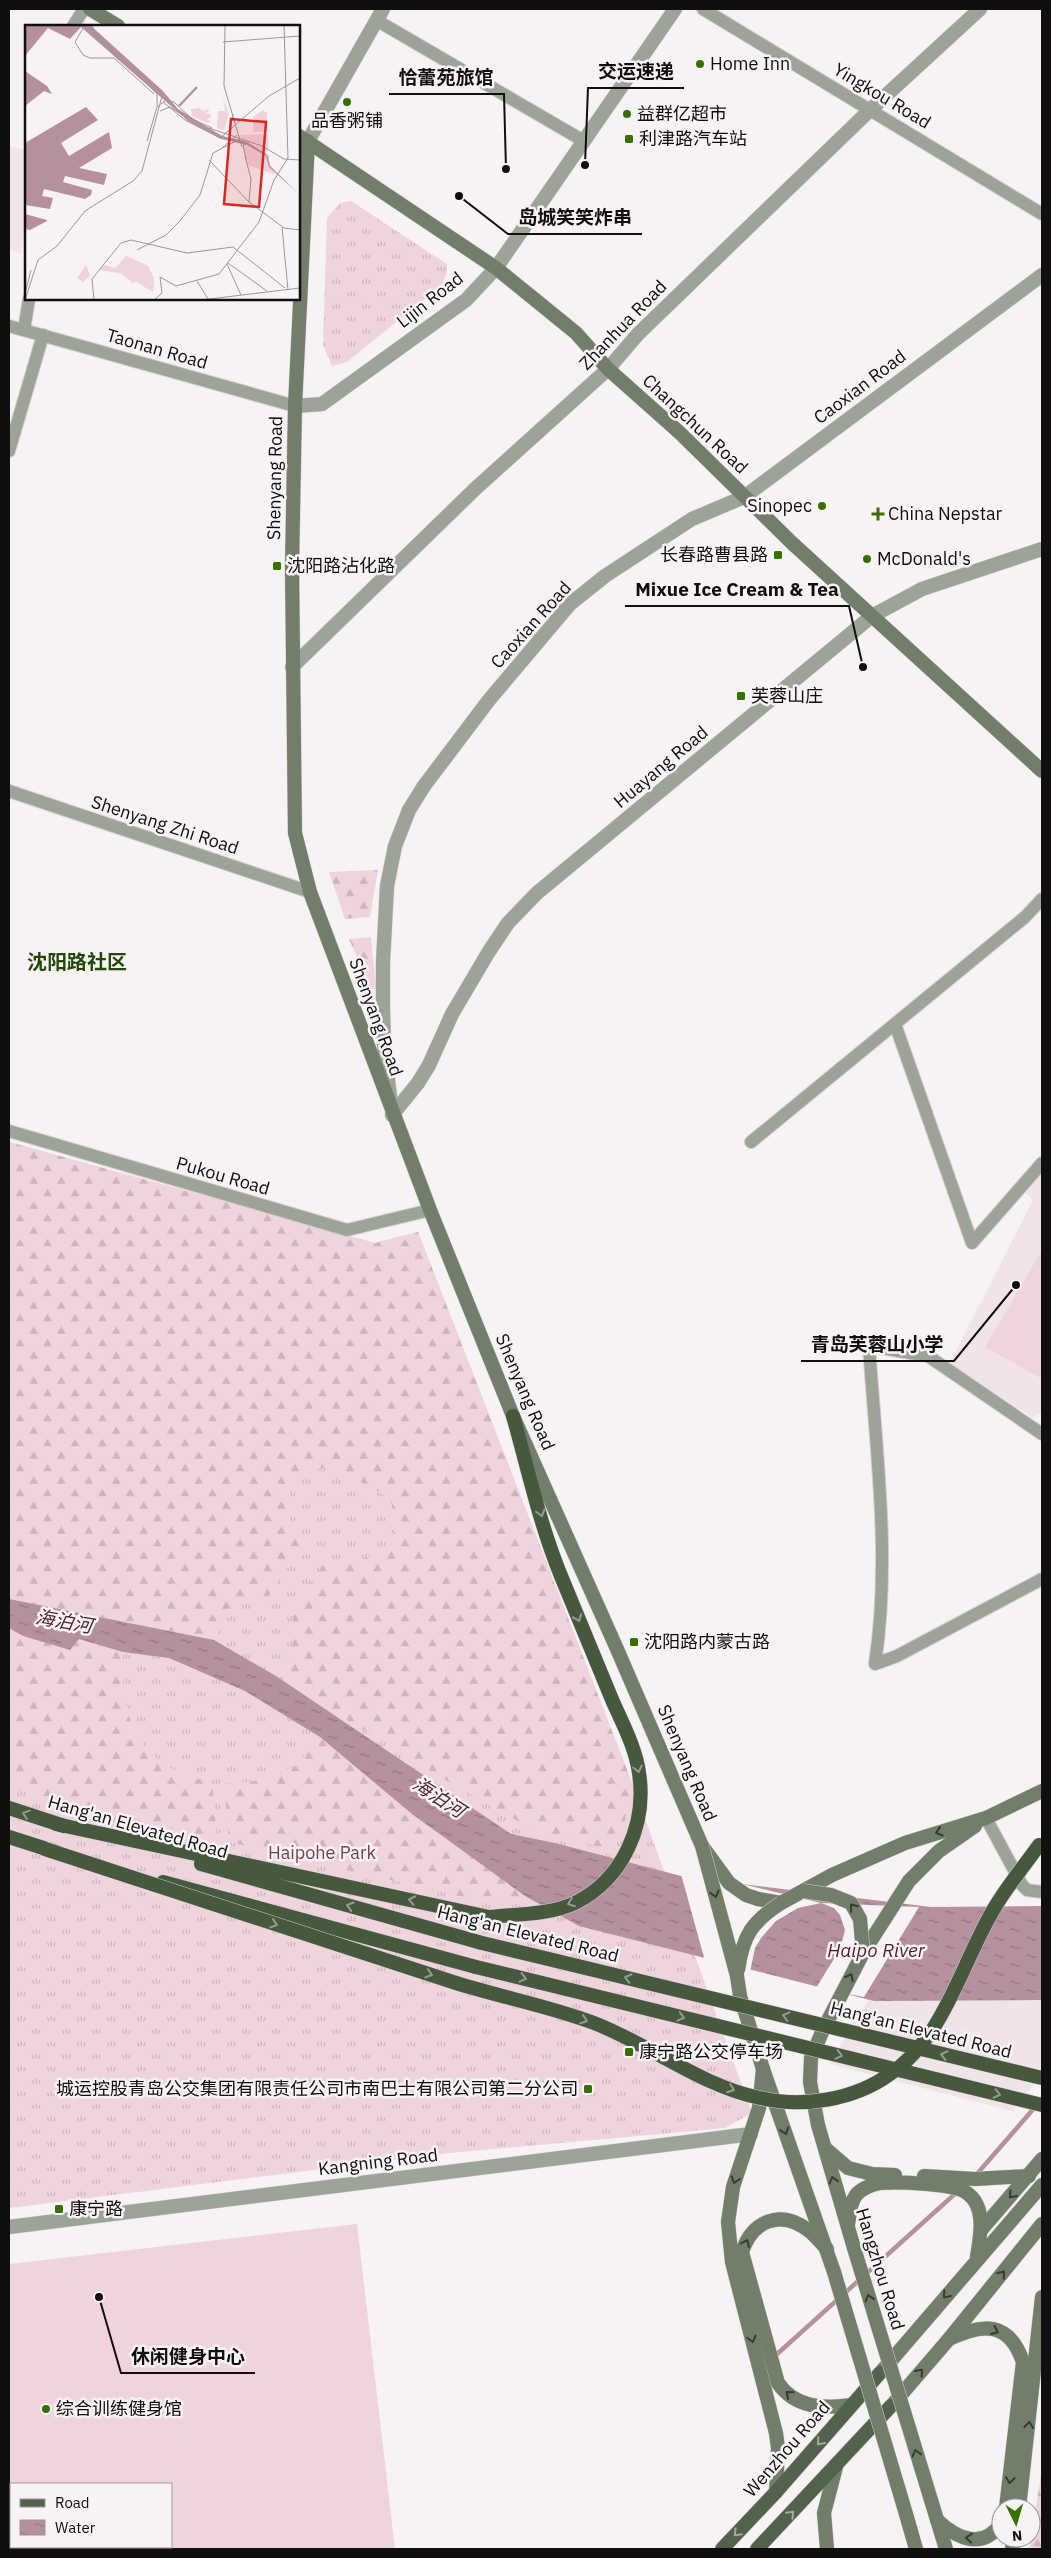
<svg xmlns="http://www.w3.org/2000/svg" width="1051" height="2558" font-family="'IBM Plex Sans','Noto Sans SC',sans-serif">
<defs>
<pattern id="grass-tufts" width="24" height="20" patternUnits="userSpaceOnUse" patternTransform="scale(1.25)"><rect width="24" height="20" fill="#f0d4dd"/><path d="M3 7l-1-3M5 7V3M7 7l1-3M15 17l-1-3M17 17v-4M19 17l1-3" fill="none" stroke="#cdb5bc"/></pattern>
<pattern id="forest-firs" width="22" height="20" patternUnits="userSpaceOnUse" patternTransform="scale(1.25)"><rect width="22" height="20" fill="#f0d4dd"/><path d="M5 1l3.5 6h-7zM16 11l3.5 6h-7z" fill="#cdb5bc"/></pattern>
<pattern id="water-ripples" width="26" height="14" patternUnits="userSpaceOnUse" patternTransform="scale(1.25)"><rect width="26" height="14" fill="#b7909d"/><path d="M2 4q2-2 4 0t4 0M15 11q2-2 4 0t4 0" fill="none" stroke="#93747e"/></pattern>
</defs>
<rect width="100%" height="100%" fill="#f7f2f4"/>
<!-- built -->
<g fill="#f1e4e8">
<path d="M9 146 26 150V212L21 254 9 249Z"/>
<path d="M1042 1163V1412L1032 1417 950 1363 1033 1200 1020 1188Z"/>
<path d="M1042 1908V2074L1013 2111 829 2064 923 1912Z"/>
</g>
<!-- grass -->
<g fill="url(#grass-tufts)">
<path d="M351 201 447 264V272L442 285 347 362 332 366 323 345 327 218 340 203Z"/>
<path d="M9 1142 375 1243 418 1232 631 1780 752 2113 725 2128 450 2153 9 2208Z"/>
</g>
<!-- forest -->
<g fill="url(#forest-firs)">
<path d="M378 870 370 917 345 919 329 872Z"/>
<path d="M371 937 376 989H371L349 939Z"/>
<path d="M9 1142 375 1243 418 1232 631 1780C630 1809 625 1828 605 1848L539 1833 454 1785 276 1676C289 1651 301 1640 291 1612L327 1559 350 1561 372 1557 390 1545 396 1523 390 1498 332 1466 307 1471 290 1484C287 1507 289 1523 300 1544L267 1599C234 1598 230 1615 214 1640L9 1599Z"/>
<path d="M9 1628 23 1636 78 1639 123 1652C120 1720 138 1768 212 1782L217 1840 9 1787Z"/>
<path d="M320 1737 525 1896 493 1904 229 1842 224 1784 263 1780 297 1765Z"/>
<path d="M1042 2468V2549H1029L1031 2539Z"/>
</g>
<!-- garden -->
<g fill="#f0d4dd" fill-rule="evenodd">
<path d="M1042 1250V1379L985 1347Z"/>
<path d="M357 2224 395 2549H9V2264ZM171 2484V2547H11V2484Z"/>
</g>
<!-- water -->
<path fill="url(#water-ripples)" d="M9 1599 214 1640 276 1676 511 1834 555 1843 685 1877 931 1907 1042 1906V2000L874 2001 579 1926 525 1896 412 1814 320 1737 245 1691 169 1658 123 1652 79 1639 70 1650 23 1636 9 1628Z"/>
<!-- pier -->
<path fill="#f7f2f4" d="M681 1874 725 1880 821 1903 919 1907 864 1997 816 1988 840 1949 845 1930 840 1915 834 1908 821 1903 798 1908 776 1921 761 1938 755 1948 750 1972 705 1961Z"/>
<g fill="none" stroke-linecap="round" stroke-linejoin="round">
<!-- stream -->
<g stroke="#b7909d" stroke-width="4.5">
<path d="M976 2175 1036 2106"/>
<path d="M776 2355 957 2192"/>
</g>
<defs>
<g id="minor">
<path d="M703 9 1042 214"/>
<path d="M376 20 582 140"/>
<path d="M73 26 84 9"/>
<path d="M9 326 295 406"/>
<path d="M24 330 29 299"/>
<path d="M9 451 43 335"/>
<path d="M9 791 310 892"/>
<path d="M895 1024 972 1243 1042 1163"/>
<path d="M9 1131 347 1230 430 1210"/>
<path d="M751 1142 1025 917 1042 899"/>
<path d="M1042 1434 928 1356 869 1346C876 1452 891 1558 875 1664L897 1656 1042 1579"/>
<path d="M986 1818 1022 1885 1027 1890 1042 1892"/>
</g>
<g id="tertiary">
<path d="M308 141 383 9"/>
<path d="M295 406 322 404 466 300 496 268 675 9"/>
<path d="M292 667 475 489 608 369 638 334 870 110 980 9"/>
<path d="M390 1097 384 1045 383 1008V962L387 886 395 846 409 810 424 786 489 700 570 604 605 576 692 519 744 497 1042 275"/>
<path d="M392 1115 418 1083 429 1065 452 1014 488 953 508 923 537 893 872 616 922 589 1042 549"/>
<path d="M9 2227 751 2134"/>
</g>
<g id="secondary">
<path d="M90 9 118 26"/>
<path d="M299 136 496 268 576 333 608 369 680 433 792 543 1042 771"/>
<path d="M308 141 295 406 292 567 295 833 310 892 430 1210 513 1416 617 1649 702 1846 729 1883 746 1895 758 1899 781 1903 832 1875 905 1843 986 1818 1042 1791"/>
<path d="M737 1976 740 1996 763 2069 834 2272"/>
<path d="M763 2069 759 2108 733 2187 728 2222 732 2262 776 2433 778 2448 776 2492"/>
<path d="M826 2149 848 2168 872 2174 895 2175"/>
<path d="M924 2176 975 2179 1029 2176"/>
<path d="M848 2224C850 2214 850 2203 856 2195 861 2189 872 2184 880 2183 897 2182 953 2183 967 2193 987 2207 980 2237 977 2257"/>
<path d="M981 2230 1042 2159"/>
<path d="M854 2248 818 2125 810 2082 811 2058 823 2030 863 1953 909 1881 939 1851 975 1826"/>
<path d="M827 2249C821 2243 815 2235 808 2230 780 2209 752 2221 742 2252L778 2383C795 2408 824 2409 851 2405"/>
<path d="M949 2339C983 2323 1009 2321 1023 2362L1006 2508"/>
<path d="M882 2371 1042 2185"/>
<path d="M893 2404 949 2339 1042 2224"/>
<path d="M931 2500 946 2549"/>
<path d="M1019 2508 1042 2297"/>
<path d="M906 2514 916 2549"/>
<path d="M937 2520C956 2538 983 2551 1001 2523"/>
<path d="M827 2549 824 2513 836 2467"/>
<path d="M1012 2549 1014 2538"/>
</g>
<g id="primary">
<path d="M722 2549 776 2492 880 2373"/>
<path d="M757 2549 891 2406"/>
</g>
<g id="trunk">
<path d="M9 1808 64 1826"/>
<path d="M56 1824 489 1917C516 1914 550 1915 575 1903 623 1879 647 1825 639 1773 636 1749 623 1724 613 1702 596 1660 578 1618 561 1576 540 1525 528 1469 513 1416"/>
<path d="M9 1837 56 1852"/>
<path d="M201 1864 482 1943"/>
<path d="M163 1882 476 1967"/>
</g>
</defs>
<!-- minor casing -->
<use href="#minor" stroke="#d2cecf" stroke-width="14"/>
<!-- tertiary casing -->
<use href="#tertiary" stroke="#d2cecf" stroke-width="15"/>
<!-- secondary casing -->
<use href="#secondary" stroke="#d2cecf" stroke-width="15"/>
<!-- primary casing -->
<use href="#primary" stroke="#d2cecf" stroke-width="15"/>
<!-- trunk casing -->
<use href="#trunk" stroke="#d2cecf" stroke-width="15"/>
<!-- minor -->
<use href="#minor" stroke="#9ba497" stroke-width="12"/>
<!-- tertiary -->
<use href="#tertiary" stroke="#9ba497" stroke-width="14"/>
<!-- secondary -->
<use href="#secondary" stroke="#707e6a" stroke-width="14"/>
<!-- primary -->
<use href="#primary" stroke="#53634b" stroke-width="14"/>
<!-- trunk -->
<use href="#trunk" stroke="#46583e" stroke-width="14"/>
<defs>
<g id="secondary-bridge">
<path d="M702 1846 737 1976"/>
<path d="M803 1891 831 1895 851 1903 860 1919 863 1953"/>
<path d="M738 1970C743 1935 752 1922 781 1903"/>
<path d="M854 2248 931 2500"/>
<path d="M834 2272 906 2514"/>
</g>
<g id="trunk-bridge">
<path d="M45 1849C181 1894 317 1938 453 1982 500 1997 549 2006 594 2023 651 2045 701 2086 760 2098 803 2108 854 2100 890 2074 946 2036 961 1963 995 1907 1008 1885 1025 1865 1039 1845"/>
<path d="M482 1943 1042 2078"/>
<path d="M476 1967 1042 2105"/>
</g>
</defs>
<!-- secondary-bridge casing -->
<use href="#secondary-bridge" stroke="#d2cecf" stroke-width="15" stroke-linecap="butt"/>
<!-- trunk-bridge casing -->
<use href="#trunk-bridge" stroke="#d2cecf" stroke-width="15" stroke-linecap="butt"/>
<!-- secondary-bridge -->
<use href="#secondary-bridge" stroke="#707e6a" stroke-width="14"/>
<!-- trunk-bridge -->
<use href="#trunk-bridge" stroke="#46583e" stroke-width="14"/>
</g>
<!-- one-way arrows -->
<defs><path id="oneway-chevron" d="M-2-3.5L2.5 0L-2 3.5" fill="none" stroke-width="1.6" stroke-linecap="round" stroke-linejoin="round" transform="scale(1.25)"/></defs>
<g stroke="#969d90">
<use href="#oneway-chevron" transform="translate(541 1513) rotate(74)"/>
<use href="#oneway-chevron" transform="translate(578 1618) rotate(67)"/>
<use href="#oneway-chevron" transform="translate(638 1769) rotate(77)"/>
<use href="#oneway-chevron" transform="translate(26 1814) rotate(-161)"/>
<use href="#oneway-chevron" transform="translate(412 1900) rotate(-168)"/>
<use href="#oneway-chevron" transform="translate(571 1903) rotate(159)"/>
<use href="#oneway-chevron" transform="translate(350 1906) rotate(-164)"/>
<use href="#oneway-chevron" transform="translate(274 1924) rotate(18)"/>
<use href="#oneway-chevron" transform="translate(429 1974) rotate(18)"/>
<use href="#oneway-chevron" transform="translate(523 1978) rotate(14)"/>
<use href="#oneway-chevron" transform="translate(628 1978) rotate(-166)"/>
<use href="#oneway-chevron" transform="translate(786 2016) rotate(-166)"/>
<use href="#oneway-chevron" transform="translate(681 2017) rotate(14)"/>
<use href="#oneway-chevron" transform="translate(584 2020) rotate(19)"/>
<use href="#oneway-chevron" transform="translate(839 2055) rotate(14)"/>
<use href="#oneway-chevron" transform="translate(944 2055) rotate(-166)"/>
<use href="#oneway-chevron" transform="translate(731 2089) rotate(20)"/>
<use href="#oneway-chevron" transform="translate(997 2094) rotate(14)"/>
</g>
<g stroke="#363b33">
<use href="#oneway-chevron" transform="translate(939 1832) rotate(163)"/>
<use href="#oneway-chevron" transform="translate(715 1894) rotate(75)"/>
<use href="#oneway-chevron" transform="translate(853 1907) rotate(-129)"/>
<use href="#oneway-chevron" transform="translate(850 1977) rotate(-62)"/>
<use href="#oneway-chevron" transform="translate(785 2131) rotate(70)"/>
<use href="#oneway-chevron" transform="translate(735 2180) rotate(108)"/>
<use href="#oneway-chevron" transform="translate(833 2180) rotate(-105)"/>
<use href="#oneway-chevron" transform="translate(1012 2195) rotate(132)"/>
<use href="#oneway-chevron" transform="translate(746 2243) rotate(-65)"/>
<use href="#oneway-chevron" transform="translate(1002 2274) rotate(-51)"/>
<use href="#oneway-chevron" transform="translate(946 2295) rotate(130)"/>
<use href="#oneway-chevron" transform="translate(869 2298) rotate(-107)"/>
<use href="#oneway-chevron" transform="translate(995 2331) rotate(24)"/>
<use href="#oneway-chevron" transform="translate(752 2339) rotate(75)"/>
<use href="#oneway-chevron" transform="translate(920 2372) rotate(-49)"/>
<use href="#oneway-chevron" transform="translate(789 2394) rotate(-140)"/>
<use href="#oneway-chevron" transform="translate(1029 2425) rotate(-84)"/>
<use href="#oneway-chevron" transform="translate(916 2453) rotate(-107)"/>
<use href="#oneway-chevron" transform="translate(1010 2480) rotate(96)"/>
<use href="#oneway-chevron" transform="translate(969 2538) rotate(-176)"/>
</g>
<g stroke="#a5aaa0">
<use href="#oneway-chevron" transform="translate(820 2442) rotate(131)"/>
<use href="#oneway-chevron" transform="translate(791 2514) rotate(-46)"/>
<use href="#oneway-chevron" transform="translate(737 2533) rotate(134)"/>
</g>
<!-- markers -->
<g fill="#357001" stroke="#f7f2f4" stroke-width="2">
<circle cx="700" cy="64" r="5"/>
<circle cx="347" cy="102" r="5"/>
<circle cx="627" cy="114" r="5"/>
<rect x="624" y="134" width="10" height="10" rx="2.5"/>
<circle cx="822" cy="506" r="5"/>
<path d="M875.5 506.5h5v5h5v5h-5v5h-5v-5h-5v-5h5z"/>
<rect x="773" y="550" width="10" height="10" rx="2.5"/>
<circle cx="867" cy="559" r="5"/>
<rect x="272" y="561" width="10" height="10" rx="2.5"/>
<rect x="736" y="691" width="10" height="10" rx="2.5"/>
<rect x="629" y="1637" width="10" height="10" rx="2.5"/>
<rect x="624" y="2047" width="10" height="10" rx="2.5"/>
<rect x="583" y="2084" width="10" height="10" rx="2.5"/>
<rect x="54" y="2204" width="10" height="10" rx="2.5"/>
<circle cx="46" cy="2409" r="5"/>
</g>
<g text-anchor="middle" stroke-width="5" stroke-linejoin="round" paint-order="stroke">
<!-- poi labels -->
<g font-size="18" fill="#100e0f" stroke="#f7f2f4" text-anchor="start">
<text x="710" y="70">Home Inn</text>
<text x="637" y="120">益群亿超市</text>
<text x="347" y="127" text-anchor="middle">品香粥铺</text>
<text x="639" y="145">利津路汽车站</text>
<text x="812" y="512" text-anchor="end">Sinopec</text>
<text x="888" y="520">China Nepstar</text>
<text x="768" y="561" text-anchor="end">长春路曹县路</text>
<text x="877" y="565">McDonald's</text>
<text x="287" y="572">沈阳路沾化路</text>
<text x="751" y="702">芙蓉山庄</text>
<text x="644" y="1648">沈阳路内蒙古路</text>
<text x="639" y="2058">康宁路公交停车场</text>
<text x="578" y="2095" text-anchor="end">城运控股青岛公交集团有限责任公司市南巴士有限公司第二分公司</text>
<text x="69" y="2215">康宁路</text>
<text x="56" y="2415">综合训练健身馆</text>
</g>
<!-- street labels -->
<g font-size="18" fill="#100e0f" stroke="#f7f2f4">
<text transform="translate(882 96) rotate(31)" y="6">Yingkou Road</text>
<text transform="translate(430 300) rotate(-38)" y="6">Lijin Road</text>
<text transform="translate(623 325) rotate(-46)" y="6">Zhanhua Road</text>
<text transform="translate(157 349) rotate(16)" y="6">Taonan Road</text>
<text transform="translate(860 387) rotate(-37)" y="6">Caoxian Road</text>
<text transform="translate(695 424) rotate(43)" y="6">Changchun Road</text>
<text transform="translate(275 478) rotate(-89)" y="6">Shenyang Road</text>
<text transform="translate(531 625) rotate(-48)" y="6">Caoxian Road</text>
<text transform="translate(661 767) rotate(-40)" y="6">Huayang Road</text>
<text transform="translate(165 825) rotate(18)" y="6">Shenyang Zhi Road</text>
<text transform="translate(376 1017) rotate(70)" y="6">Shenyang Road</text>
<text transform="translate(223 1176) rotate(16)" y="6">Pukou Road</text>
<text transform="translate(525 1392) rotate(67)" y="6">Shenyang Road</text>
<text transform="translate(687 1763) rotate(67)" y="6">Shenyang Road</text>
<text transform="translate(138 1827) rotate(16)" y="6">Hang'an Elevated Road</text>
<text transform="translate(528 1934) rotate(14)" y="6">Hang'an Elevated Road</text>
<text transform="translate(921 2030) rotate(14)" y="6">Hang'an Elevated Road</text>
<text transform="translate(378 2162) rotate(-7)" y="6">Kangning Road</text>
<text transform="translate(880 2269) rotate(73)" y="6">Hangzhou Road</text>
<text transform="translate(787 2449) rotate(-49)" y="6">Wenzhou Road</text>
</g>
<!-- park labels -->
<g font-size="18" fill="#753f53" stroke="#f7f2f4">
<text x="322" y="1859">Haipohe Park</text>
</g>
<!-- water labels -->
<g font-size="19" font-style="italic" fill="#501e33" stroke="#f7f2f4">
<text transform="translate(64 1621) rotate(10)" y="7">海泊河</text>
<text transform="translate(439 1797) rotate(33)" y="7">海泊河</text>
<text x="876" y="1957">Haipo River</text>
</g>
<!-- quarter labels -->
<g font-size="20" font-weight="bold" fill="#224808" stroke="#f7f2f4">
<text x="77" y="969">沈阳路社区</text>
</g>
</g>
<!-- overview -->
<g transform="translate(25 25)">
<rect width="275" height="275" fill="#f7f2f4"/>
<path d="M198 74 204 89 199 105 192 103 193 86H200L201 91ZM175 83 177 86 185 84 181 89H186V93L182 94 186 97 182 98 167 91 166 84ZM243 109 244 123 241 128 245 131 241 135 249 149 223 140 215 110ZM101 231 123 241 129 253 128 267 111 257 106 258 105 253 99 249 75 245 79 240 90 243Z" fill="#f0d4dd"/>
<path d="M218 119 229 126 225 130 227 132 231 127 241 131 250 149 223 140ZM101 231 123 241 126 251 129 253 128 266 112 257H107L96 248 106 250 107 245H93L102 234Z" fill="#f0d4dd"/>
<path d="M238 85 242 88 243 107H228V92ZM61 240 65 251 58 257 52 253Z" fill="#f0d4dd"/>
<path d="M0 0H65L138 66 153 84 197 111 220 116 240 128 243 132 245 141 275 170 244 142 241 131 222 120 196 114 163 96 56 2 45 14 23 3 0 31ZM0 46 22 61 27 69 19 66 0 81ZM61 82 73 95 36 118 44 131 84 107 87 123 54 143 82 149 79 160 40 151 38 157 67 165 66 170 60 174 19 164 17 171 28 173 25 184 0 180V118ZM0 189 22 195V196L5 205 0 204Z" fill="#b7909d"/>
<path fill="none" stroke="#b7909d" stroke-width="2.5" d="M154 81 172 62"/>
<path fill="none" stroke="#9b9798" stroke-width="1" d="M60 0 50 17 58 30 65 33H89L129 69M67 0 71 11 99 37M200 0 199 61 217 122M198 17 275 11M123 59 132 69V81M138 77 160 95 195 113 244 71 275 53M135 86 145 82 156 89M184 103 237 121 259 134 275 135M205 104 208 89M122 116 132 82 141 75 149 77 167 94 187 103M198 122 212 110M220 131 226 154 224 177M221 134 218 120 224 117M184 135 224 177 259 203 275 205M257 202 263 265M112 225 141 210 154 197 175 170 188 128 215 114M203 238 242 266M202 239 216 270M172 256 183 274M1 265 6 245M0 275 13 235 32 221 60 186 108 156 117 146 137 71 133 63 99 36M69 275 67 254 96 218 106 215 162 228 208 222 260 263M129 275 137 268 135 252 151 261 194 249 234 197 249 155 263 133 259 0M176 275 275 263"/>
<path fill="#d62828" fill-opacity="0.15" stroke="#d62828" stroke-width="2.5" d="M206 94 241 97 234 182 199 179Z"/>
<rect width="275" height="275" fill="none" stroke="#100e0f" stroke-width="2.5"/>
</g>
<!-- callouts -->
<path fill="none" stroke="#100e0f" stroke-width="2" d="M585 165L588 88H684M506 169L504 94H389M459 196L508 234H642M863 667L849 606H625M1016 1285L954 1361H801M99 2297L121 2373H255"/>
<g fill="#100e0f" stroke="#f7f2f4" stroke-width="2">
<circle cx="585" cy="165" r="5"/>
<circle cx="506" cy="169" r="5"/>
<circle cx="459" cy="196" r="5"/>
<circle cx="863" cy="667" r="5"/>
<circle cx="1016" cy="1285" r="5"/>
<circle cx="99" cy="2297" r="5"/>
</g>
<g font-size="19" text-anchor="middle" font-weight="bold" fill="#100e0f" stroke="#f7f2f4" stroke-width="5" stroke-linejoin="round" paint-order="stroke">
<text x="636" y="78">交运速递</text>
<text x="446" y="84">恰蕾苑旅馆</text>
<text x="575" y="224">岛城笑笑炸串</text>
<text x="737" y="596">Mixue Ice Cream &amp; Tea</text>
<text x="877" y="1351">青岛芙蓉山小学</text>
<text x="188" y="2363">休闲健身中心</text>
</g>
<!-- border -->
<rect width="1051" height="2558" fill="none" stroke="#100e0f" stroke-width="20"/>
<!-- legend -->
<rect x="10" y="2483" width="162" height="65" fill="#f7f2f4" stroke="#9b9798"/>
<rect x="20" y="2499" width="25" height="8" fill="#53634b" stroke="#9b9798"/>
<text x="55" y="2508" font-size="15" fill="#100e0f">Road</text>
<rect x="20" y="2520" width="25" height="15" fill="url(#water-ripples)" stroke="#9b9798"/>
<text x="55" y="2533" font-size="15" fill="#100e0f">Water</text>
<!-- north arrow -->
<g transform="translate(1016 2523) rotate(175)"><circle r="24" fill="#f7f2f4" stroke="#9b9798"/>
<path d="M0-4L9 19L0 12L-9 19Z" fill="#357001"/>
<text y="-8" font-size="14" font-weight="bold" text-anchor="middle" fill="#100e0f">N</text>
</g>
</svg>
